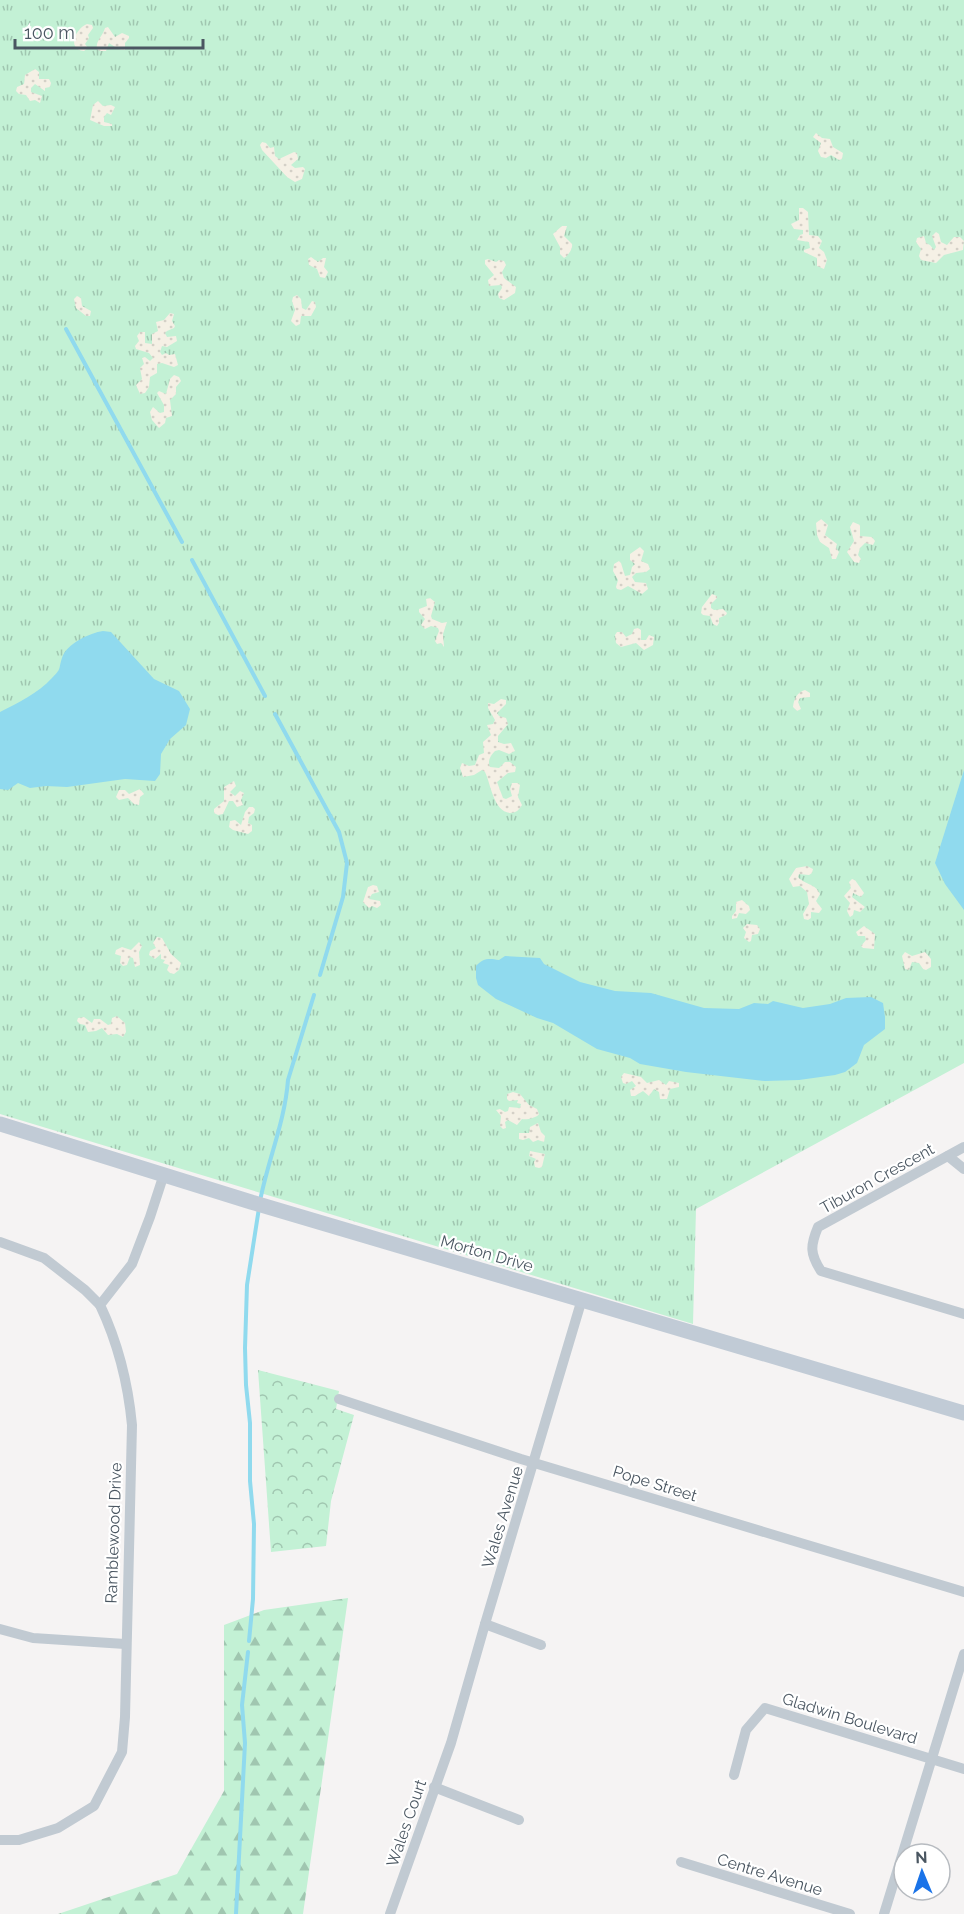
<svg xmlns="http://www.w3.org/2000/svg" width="964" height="1914" font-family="Raleway,sans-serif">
<defs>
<pattern id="grass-tufts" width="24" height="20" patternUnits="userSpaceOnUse" patternTransform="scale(1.5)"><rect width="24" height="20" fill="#c3f1d5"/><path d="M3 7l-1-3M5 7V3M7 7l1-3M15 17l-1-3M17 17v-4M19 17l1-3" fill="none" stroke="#a0c6b0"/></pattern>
<pattern id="forest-firs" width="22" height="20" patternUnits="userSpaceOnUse" patternTransform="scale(1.5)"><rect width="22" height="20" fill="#c3f1d5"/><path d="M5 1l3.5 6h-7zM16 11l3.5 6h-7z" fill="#a0c6b0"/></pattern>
<pattern id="sand-dots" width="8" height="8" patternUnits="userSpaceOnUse" patternTransform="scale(1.5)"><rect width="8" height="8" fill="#f5f0e5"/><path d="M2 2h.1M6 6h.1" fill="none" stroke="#d4d0c7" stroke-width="1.8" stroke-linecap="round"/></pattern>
<pattern id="park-crowns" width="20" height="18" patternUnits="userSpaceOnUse" patternTransform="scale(1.5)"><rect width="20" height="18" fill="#c3f1d5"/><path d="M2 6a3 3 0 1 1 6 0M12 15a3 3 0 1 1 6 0" fill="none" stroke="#a0c6b0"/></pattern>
</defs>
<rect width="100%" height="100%" fill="#f5f3f3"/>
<!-- grass -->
<path fill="url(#grass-tufts)" d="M0 0H964V1063L696 1209 693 1324 0 1114Z"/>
<!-- forest -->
<path fill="url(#forest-firs)" d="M348 1598 303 1914H58L177 1874 224 1791V1625L264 1610Z"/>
<!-- sand -->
<g fill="url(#sand-dots)">
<path d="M87 24 92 25 93 28 88 35 89 38 85 44 88 48 84 51C66 49 76 28 87 24Z"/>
<path d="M108 27 115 37 122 33 129 36V38L125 43V50L118 49 109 43 106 51H100L97 49C95 41 103 36 105 28Z"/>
<path d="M35 69 39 72V79H49L51 83 50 87 45 88V91L35 84 31 88V92L42 96 40 103 35 100 30 101 26 95 19 94 16 91 17 87 24 84 25 75Z"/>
<path d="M98 101 103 106 111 105 115 107 111 115 107 113 104 117V122L112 124V126H104L90 120 93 105Z"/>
<path d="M816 133 822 138 830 139 833 147 843 153 842 159 839 160 831 155 826 158 821 157 818 151 821 143 813 137Z"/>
<path d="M262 142 266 143 270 148 274 147 275 156 279 159 294 152 297 153 298 159 291 165 295 168 303 167 305 169 302 179 295 182 287 177 262 150 260 145Z"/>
<path d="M799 208H803L808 212 809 235 818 236 822 241 819 248 824 252 827 260 824 269 817 266V258L804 252V250L810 248 809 242 797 240 800 235 803 234V230L794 229 791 224 799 220Z"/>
<path d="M562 226H567L564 236 572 244C573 249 568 256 564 258L560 254V247L553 234Z"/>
<path d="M936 232 939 234 941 242 947 245 954 237H960L964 241 963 250 944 255 936 263 921 260 919 256 921 249 916 242 917 238 924 236 926 243 930 245 934 250 936 247 932 236Z"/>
<path d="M311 257 318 262 323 258H326L324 267 328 272 325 278 320 277 317 269 309 265 308 259Z"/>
<path d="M488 259 496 262 499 260 504 261 506 265 502 272 504 278 516 287 515 293 504 300 499 298 498 294 502 288 501 285 489 286 488 280 494 275 485 264V260Z"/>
<path d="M297 295 301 299 302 308 306 310 312 301 315 302 316 307 311 316H301L300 324 296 326 291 321 295 310 292 301 293 297Z"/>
<path d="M77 296 81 298 82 306 91 311 90 316H86L76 308 74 299Z"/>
<path d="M170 313 174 314 172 321 175 326 174 328 167 331 165 333 167 337 176 336 177 341 167 347 162 346 160 352 162 355 166 353 169 355 175 354 178 365 174 367 162 363 157 364V373L150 377 149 387 145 393 140 394 136 385 142 379 140 368 144 364 142 358 145 357 150 361 153 358 149 353 136 349 135 346 139 341 137 336 140 332H145V343L152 344V334L158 331 156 322 164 320Z"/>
<path d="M174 375 179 377 181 381 176 387V394L170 400 172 416 166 418 165 423 159 428 152 420 150 412 153 407 160 413 164 412V405L157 393 159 391 166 394 170 379Z"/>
<path d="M821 519 828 525 825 535 837 544 836 548 839 552 836 559H832L829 548 820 542 817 535 816 523Z"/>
<path d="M853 522 860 525V536L872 537 875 541 873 545 865 543 860 548 858 555 861 559 859 563 854 562 847 552 854 541 850 527Z"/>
<path d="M640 547 644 551 641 561 648 564 650 569 646 572 636 573 632 577 635 582 646 583 648 589 642 594 628 586 621 590 617 589 616 587 618 580 613 571 614 564 619 561 621 563 625 576 630 575 632 567 635 564 630 560V554Z"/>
<path d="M712 594 717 596V598L711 604V608L714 610 723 609 727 613 726 615 719 618V623L717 626 713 624 710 616 703 615 701 613 702 607Z"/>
<path d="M430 598 435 602 431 616 432 619 442 623 447 622 443 634 444 647 441 643 437 644 435 641 439 631 438 628 431 626 425 629 421 625 425 619 419 612V609L427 606 426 599Z"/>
<path d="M638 628 641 630V640H646L649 635 654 637 653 645 644 650 636 643 621 647 616 643 615 635 617 632H622L626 637 632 634 634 629Z"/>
<path d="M805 690 810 693V697L800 698 798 702 801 709 797 711 793 707C794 699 797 692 805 690Z"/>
<path d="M501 699 506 700V704L497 713 499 716 506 718 508 724 498 736V742L504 744 511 743 515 751 509 754 499 750 495 751C491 755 487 761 490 767L499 768 505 762H510L516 767 515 772 508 773 497 782 503 798 506 799 512 796 510 789 512 783H518L520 785 518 797 522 805C519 810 516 813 510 813 493 811 491 784 485 772L482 770 474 775 463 777 460 768 462 763 469 766 475 765 479 755 484 753 483 742 491 735 487 725 493 724 495 720 488 708V703L494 704Z"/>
<path d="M234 781 236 786 230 792 235 796 240 791 244 793 241 800 243 805 237 807 233 801H229L223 814 218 815 214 813V809L224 801V787Z"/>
<path d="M140 789 144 794 140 797 139 805 134 804 128 798 119 800 116 797 119 790H125L129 794Z"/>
<path d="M249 807H253L255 809 254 813 249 817 248 823 252 825V831L248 834 233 830 229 827 230 821 235 820 241 825 245 812Z"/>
<path d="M807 866 813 869 812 873 809 875 799 874 798 877C805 885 815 883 820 894L816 901 822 909 819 913 811 912V918L808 920 804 919 803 914 809 904 807 892 800 886 793 887 789 879 796 868Z"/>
<path d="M852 879 855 880 864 893 861 897 853 893 852 897 865 907 860 912 854 910 853 915 850 917 847 911 850 903 844 896 851 888 849 882Z"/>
<path d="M373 885 377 886 379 892 372 894 369 899 380 901 381 905 377 908 372 906 369 908 363 902 368 887Z"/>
<path d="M742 900 749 906 750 910 746 914 739 913 737 918 732 919V916L736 911V902Z"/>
<path d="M747 924 757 925 760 929 758 934 752 935 751 941 749 942 744 938 746 932 743 928Z"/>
<path d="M864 926 875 934 874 949 863 948 861 946 866 940 865 936H858L856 932Z"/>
<path d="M157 937 162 938 171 954 181 963 179 970 174 974 170 973 167 970 169 965 163 963 165 960 161 959V954L155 959 149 955 150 951 156 948 153 943Z"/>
<path d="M139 942 142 946 139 952 140 965 135 967 133 958 130 957 127 965 123 966 120 963 121 956 115 954 116 950 122 947 131 950Z"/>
<path d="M905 952 912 956 925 952 931 959V967L926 970 923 969 919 963 912 962 909 970 905 969 902 956Z"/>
<path d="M117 1016 125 1023 126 1032 123 1037 117 1034 108 1035 102 1028 96 1031 88 1032 85 1025 80 1024 77 1021 78 1018 84 1017 92 1023 94 1019H100L108 1025 111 1024 112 1018Z"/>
<path d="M624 1073 641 1077 647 1083 659 1080 666 1085 669 1081 679 1083V1087L670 1089 667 1099H660L659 1092 654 1089 649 1096 643 1091 635 1096H631L630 1090 636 1086 632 1081 626 1084 623 1083 621 1077Z"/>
<path d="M513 1092 520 1094 529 1105 537 1109 539 1114C537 1118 526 1120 522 1119L517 1125 508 1120 505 1122 506 1128 503 1129 500 1126 501 1116 496 1110 500 1109 505 1112 508 1111 509 1107 520 1108 521 1104 517 1103 518 1100 509 1101 507 1099V1094Z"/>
<path d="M538 1123 541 1132 545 1136 544 1142 538 1140 533 1142 529 1138 523 1140 519 1139V1133H529L530 1127Z"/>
<path d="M530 1151 545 1154 542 1167 539 1168 535 1167 534 1162 536 1159 529 1156Z"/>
</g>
<!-- park -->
<path fill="url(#park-crowns)" d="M258 1370 339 1391 336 1409 354 1415 331 1501 326 1546 271 1552Z"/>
<!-- water -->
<g fill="#90daee">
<path d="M103 631 111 632 154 679 179 691 190 709 186 725 170 739 161 754 160 774 155 781 125 779 67 787 46 786 30 788 18 783 8 790 0 789V712C18 703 38 693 52 678 62 668 58 670 62 658 67 643 90 633 103 631Z"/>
<path d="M964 770V910L945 884 935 863Z"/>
<path d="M505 956 540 958 544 964 580 982 615 991 651 993 704 1008 739 1009 754 1003 768 1004 773 1001 803 1008 830 1004 846 998 871 997 883 1003 885 1017V1029L864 1045 857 1063 845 1072 835 1075 799 1080 765 1081 686 1072 640 1064 630 1058 597 1049 553 1023 537 1018 496 999 478 985 476 978V966C483 958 489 958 499 960Z"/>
</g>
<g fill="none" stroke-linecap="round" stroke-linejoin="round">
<!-- stream -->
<g stroke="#90daee" stroke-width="4">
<path d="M66 329 182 542"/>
<path d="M192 560 265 696"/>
<path d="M275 714 339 832 347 863 343 897 320 975"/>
<path d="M260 1201C268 1160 285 1121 288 1080L314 995"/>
<path d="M249 1641 253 1599 254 1524 250 1481V1423L246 1385 245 1348 247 1285 259 1208"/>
<path d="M236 1914 245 1743 242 1705 248 1652"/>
</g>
<!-- street -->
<g stroke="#c1cad2" stroke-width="10">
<path d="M964 1147 818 1227C810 1246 810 1254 821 1271L964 1314"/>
<path d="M948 1156 964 1169"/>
<path d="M0 1242 44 1258 85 1290 100 1305"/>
<path d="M339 1399 521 1459 964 1592"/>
<path d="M485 1624 541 1645"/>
<path d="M0 1629 33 1638 125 1644"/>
<path d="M734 1775 746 1730 765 1708 964 1769"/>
<path d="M434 1787 519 1820"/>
<path d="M0 1840H19L58 1828 94 1806 122 1752 125 1717 132 1425C128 1383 118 1343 100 1305L132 1264 150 1217 164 1174"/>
<path d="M681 1862 850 1914"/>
<path d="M390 1914 451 1743 485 1624 582 1299"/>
<path d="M884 1914 964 1654"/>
</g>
<!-- secondary -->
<path stroke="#c1cbd6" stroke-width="15" d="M0 1124 251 1202 964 1413"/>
</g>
<g text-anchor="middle" stroke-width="4.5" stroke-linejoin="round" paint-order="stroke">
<!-- street labels -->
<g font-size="16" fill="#4a5661" stroke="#fff">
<text transform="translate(877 1178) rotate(-29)" y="6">Tiburon Crescent</text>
<text transform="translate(487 1253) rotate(16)" y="6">Morton Drive</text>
<text transform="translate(655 1483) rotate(17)" y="6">Pope Street</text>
<text transform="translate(502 1517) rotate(-73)" y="6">Wales Avenue</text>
<text transform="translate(113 1533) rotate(-88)" y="6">Ramblewood Drive</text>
<text transform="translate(850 1718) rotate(17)" y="6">Gladwin Boulevard</text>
<text transform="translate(406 1823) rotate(-71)" y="6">Wales Court</text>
<text transform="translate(770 1874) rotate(17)" y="6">Centre Avenue</text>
</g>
</g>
<!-- north arrow -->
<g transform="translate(922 1872) rotate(358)"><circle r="28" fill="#ffffff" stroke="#b7bbc0" stroke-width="1.5"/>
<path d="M0-4.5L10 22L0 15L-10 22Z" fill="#1a73e8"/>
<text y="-9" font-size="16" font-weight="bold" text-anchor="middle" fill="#4a5661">N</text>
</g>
<!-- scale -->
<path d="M15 39v9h188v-9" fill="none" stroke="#4a5661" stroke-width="3"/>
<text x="24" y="39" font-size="18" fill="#4a5661" stroke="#ffffff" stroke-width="4.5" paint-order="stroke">100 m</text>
</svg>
